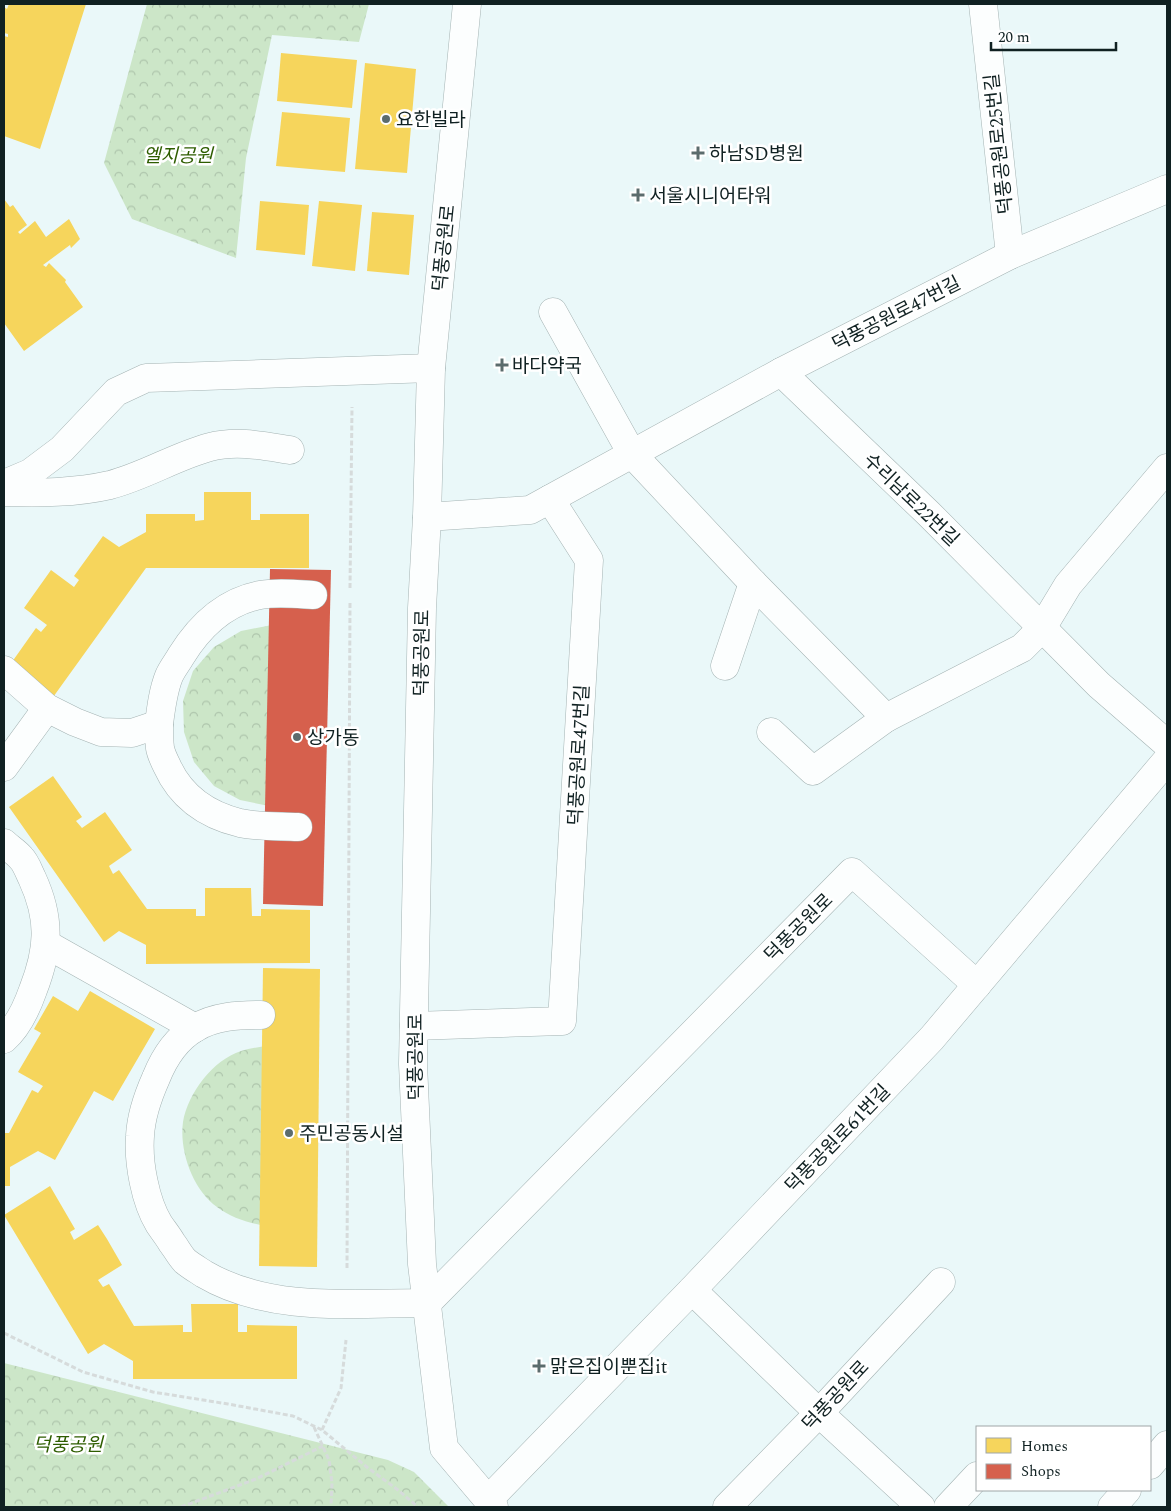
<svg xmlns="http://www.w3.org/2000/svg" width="1171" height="1511" font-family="Spectral,'Noto Sans KR',serif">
<defs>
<pattern id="park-crowns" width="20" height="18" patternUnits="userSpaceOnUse" patternTransform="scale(1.25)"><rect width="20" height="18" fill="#cce6c8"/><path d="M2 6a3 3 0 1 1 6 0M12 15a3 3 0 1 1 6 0" fill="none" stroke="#aec5ac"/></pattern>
</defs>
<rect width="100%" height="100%" fill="#eaf8f9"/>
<!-- park -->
<g fill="url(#park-crowns)">
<path d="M147 4H369L359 42 272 35 246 158 236 258 132 219 104 163Z"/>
<path d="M272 625 269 806 240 800 214 786 194 762 184 732 183 701 193 671 214 647 241 631Z"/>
<path d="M271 1045 270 1227C250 1223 233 1219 217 1207 193 1190 179 1151 183 1122 188 1093 213 1060 241 1051 250 1048 261 1047 271 1045Z"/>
<path d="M4 1363 388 1460 414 1472 449 1507H4Z"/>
</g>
<!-- homes -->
<g fill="#f6d55c">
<path d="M9 4H86L40 149 4 136V36L8 37V34L4 33V7L7 9Z"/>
<path d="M281 53 357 60 352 108 277 101Z"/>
<path d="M365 63 416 69 407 173 355 169Z"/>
<path d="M282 112 350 118 345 172 276 166Z"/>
<path d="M4 199 10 207 13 205 27 225 18 232 20 234 35 221 46 237 69 219 80 239 71 248 70 245 43 265 46 267 49 263 66 280 65 282 83 307 24 351 4 323Z"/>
<path d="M260 201 309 205 305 255 256 250Z"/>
<path d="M319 201 362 205 355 271 312 266Z"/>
<path d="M372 212 414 215 409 275 367 271Z"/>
<path d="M204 492H251V520H260V514H309V568H146L51 700 7 669 36 628 41 632 47 625 24 608 51 570 74 587 79 580 74 576 103 536 119 547 146 532V514H195V521L204 520Z"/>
<path d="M53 776 82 817 76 821 82 828 105 812 132 850 109 866 113 874 119 870 147 909H196V916H205V888H251L252 916H261V909L310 910V963L146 964V945L119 931 104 942 9 807Z"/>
<path d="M263 968 320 969 317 1267 259 1266Z"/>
<path d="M90 991 155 1029 113 1101 94 1091 55 1160 38 1151 10 1167V1186H4V1133H9L32 1090 38 1093 43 1086 18 1072 41 1033 34 1029 53 996 78 1011Z"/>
<path d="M50 1186 75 1229 70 1232 74 1240 98 1225 107 1239 122 1265 98 1280 103 1287 109 1284 134 1326 183 1325V1332H192L191 1304H238V1332H247V1325L297 1326V1379H133V1361L104 1344 88 1354 4 1215Z"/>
</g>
<!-- shops -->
<path fill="#d6604d" d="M270 569 331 570 323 906 263 904Z"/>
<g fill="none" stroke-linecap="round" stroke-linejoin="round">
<defs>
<g id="minor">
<path d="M467 4 431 368 427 517 422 608 413 1064 422 1264 444 1448 494 1507"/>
<path d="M983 4 1010 255"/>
<path d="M553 312 632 454 753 583 886 718"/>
<path d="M781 372 929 514 1099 685 1167 744"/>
<path d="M4 484 30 473 62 449 116 392 146 378 431 368"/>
<path d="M4 492C40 493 75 493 110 485 145 476 176 456 210 447 237 440 264 446 290 450"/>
<path d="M427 517 530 510 781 372 1010 255 1167 189"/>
<path d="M725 666 753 583"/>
<path d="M4 670 47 708 75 722 101 732 132 733 159 724C159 732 159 740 160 748 161 754 164 760 167 766 181 797 207 815 240 823 259 827 279 826 298 827"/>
<path d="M159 724C161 708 163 691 169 676 172 669 177 663 181 656 199 627 224 602 260 595 277 592 296 594 313 595"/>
<path d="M771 732 813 771 886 718 1022 648 1042 628 1068 585 1167 468"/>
<path d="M4 767 47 708"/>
<path d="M4 843C9 848 16 852 21 858 26 863 29 872 32 878 51 919 49 949 33 990 27 1007 18 1027 4 1039"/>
<path d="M46 944 195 1028"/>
<path d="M261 1015C238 1015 215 1016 195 1028 176 1039 164 1058 156 1078 148 1096 141 1116 140 1136 138 1162 145 1201 159 1224 163 1230 168 1236 172 1243 176 1248 180 1256 185 1261 191 1266 198 1270 204 1274 270 1313 355 1303 427 1303L852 872 977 985"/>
<path d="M414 1026 562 1021 589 560 550 499"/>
<path d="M692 1290 819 1413 921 1507"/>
<path d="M1150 1465 1167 1445"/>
<path d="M488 1500 692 1290 932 1038 1167 760"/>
<path d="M727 1507 819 1413 941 1282"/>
<path d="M948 1507 977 1476"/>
<path d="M1112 1507 1127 1490"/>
</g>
</defs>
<!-- minor casing -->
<use href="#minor" stroke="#a4b3b3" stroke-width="29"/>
<!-- path -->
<g stroke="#d6dbdb" stroke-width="3" stroke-dasharray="5 2.5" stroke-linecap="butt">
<path d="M350 588 352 407"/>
<path d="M347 1268 350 602"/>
<path d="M4 1333 83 1372 153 1392 228 1404 293 1416 322 1430 368 1468 398 1490 418 1507"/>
<path d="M314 1427 329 1460 332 1483 331 1507"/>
<path d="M322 1430 341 1388 346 1340"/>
<path d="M181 1507 256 1479 323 1446"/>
</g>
<!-- minor -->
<use href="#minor" stroke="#fcfefe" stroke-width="28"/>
</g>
<!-- markers -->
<g fill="#5c6c6d" stroke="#fff" stroke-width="2">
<circle cx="386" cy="119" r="5"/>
<path d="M695.5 145.5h5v5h5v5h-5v5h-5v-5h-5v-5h5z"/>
<path d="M635.5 187.5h5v5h5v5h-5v5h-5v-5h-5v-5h5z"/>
<path d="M499.5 357.5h5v5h5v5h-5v5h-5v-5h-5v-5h5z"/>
<circle cx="297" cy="737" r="5"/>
<circle cx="289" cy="1133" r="5"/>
<path d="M536.5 1358.5h5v5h5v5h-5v5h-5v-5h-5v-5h5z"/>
</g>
<g text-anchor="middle" stroke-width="5" stroke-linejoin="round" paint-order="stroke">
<!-- poi labels -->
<g font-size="19" fill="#102122" stroke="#fff" text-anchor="start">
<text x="396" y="126">요한빌라</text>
<text x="709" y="160">하남SD병원</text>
<text x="649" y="202">서울시니어타워</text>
<text x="512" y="372">바다약국</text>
<text x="307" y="744">상가동</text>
<text x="299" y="1140">주민공동시설</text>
<text x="550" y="1373">맑은집이뿐집it</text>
</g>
<!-- street labels -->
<g font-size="19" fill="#102122" stroke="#fff">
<text transform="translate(998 144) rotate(-96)" y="7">덕풍공원로25번길</text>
<text transform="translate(443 248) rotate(-84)" y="7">덕풍공원로</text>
<text transform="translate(896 313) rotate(-27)" y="7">덕풍공원로47번길</text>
<text transform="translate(912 499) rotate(44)" y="7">수리남로22번길</text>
<text transform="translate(421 653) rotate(-89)" y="7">덕풍공원로</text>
<text transform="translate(578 755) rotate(-87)" y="7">덕풍공원로47번길</text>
<text transform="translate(798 927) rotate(-45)" y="7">덕풍공원로</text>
<text transform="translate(415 1057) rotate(-90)" y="7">덕풍공원로</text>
<text transform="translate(837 1138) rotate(-46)" y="7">덕풍공원로61번길</text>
<text transform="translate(835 1395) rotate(-47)" y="7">덕풍공원로</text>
</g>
<!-- park labels -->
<g font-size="19" font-style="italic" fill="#2e5d00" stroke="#fff">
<text x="178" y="162">엘지공원</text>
<text x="68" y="1451">덕풍공원</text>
</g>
</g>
<!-- border -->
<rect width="1171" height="1511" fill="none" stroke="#102122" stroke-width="10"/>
<!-- legend -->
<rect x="976" y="1426" width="175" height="65" fill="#ffffff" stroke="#9fa6a7"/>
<rect x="986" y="1438" width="25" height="15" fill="#f6d55c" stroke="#9fa6a7"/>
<text x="1021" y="1451" font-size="15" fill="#102122">Homes</text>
<rect x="986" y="1464" width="25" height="15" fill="#d6604d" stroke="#9fa6a7"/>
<text x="1021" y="1476" font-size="15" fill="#102122">Shops</text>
<!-- scale -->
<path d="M991 42v8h125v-8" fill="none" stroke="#102122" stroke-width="2.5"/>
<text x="998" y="42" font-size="15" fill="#102122" stroke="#ffffff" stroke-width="4" paint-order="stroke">20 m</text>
</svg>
